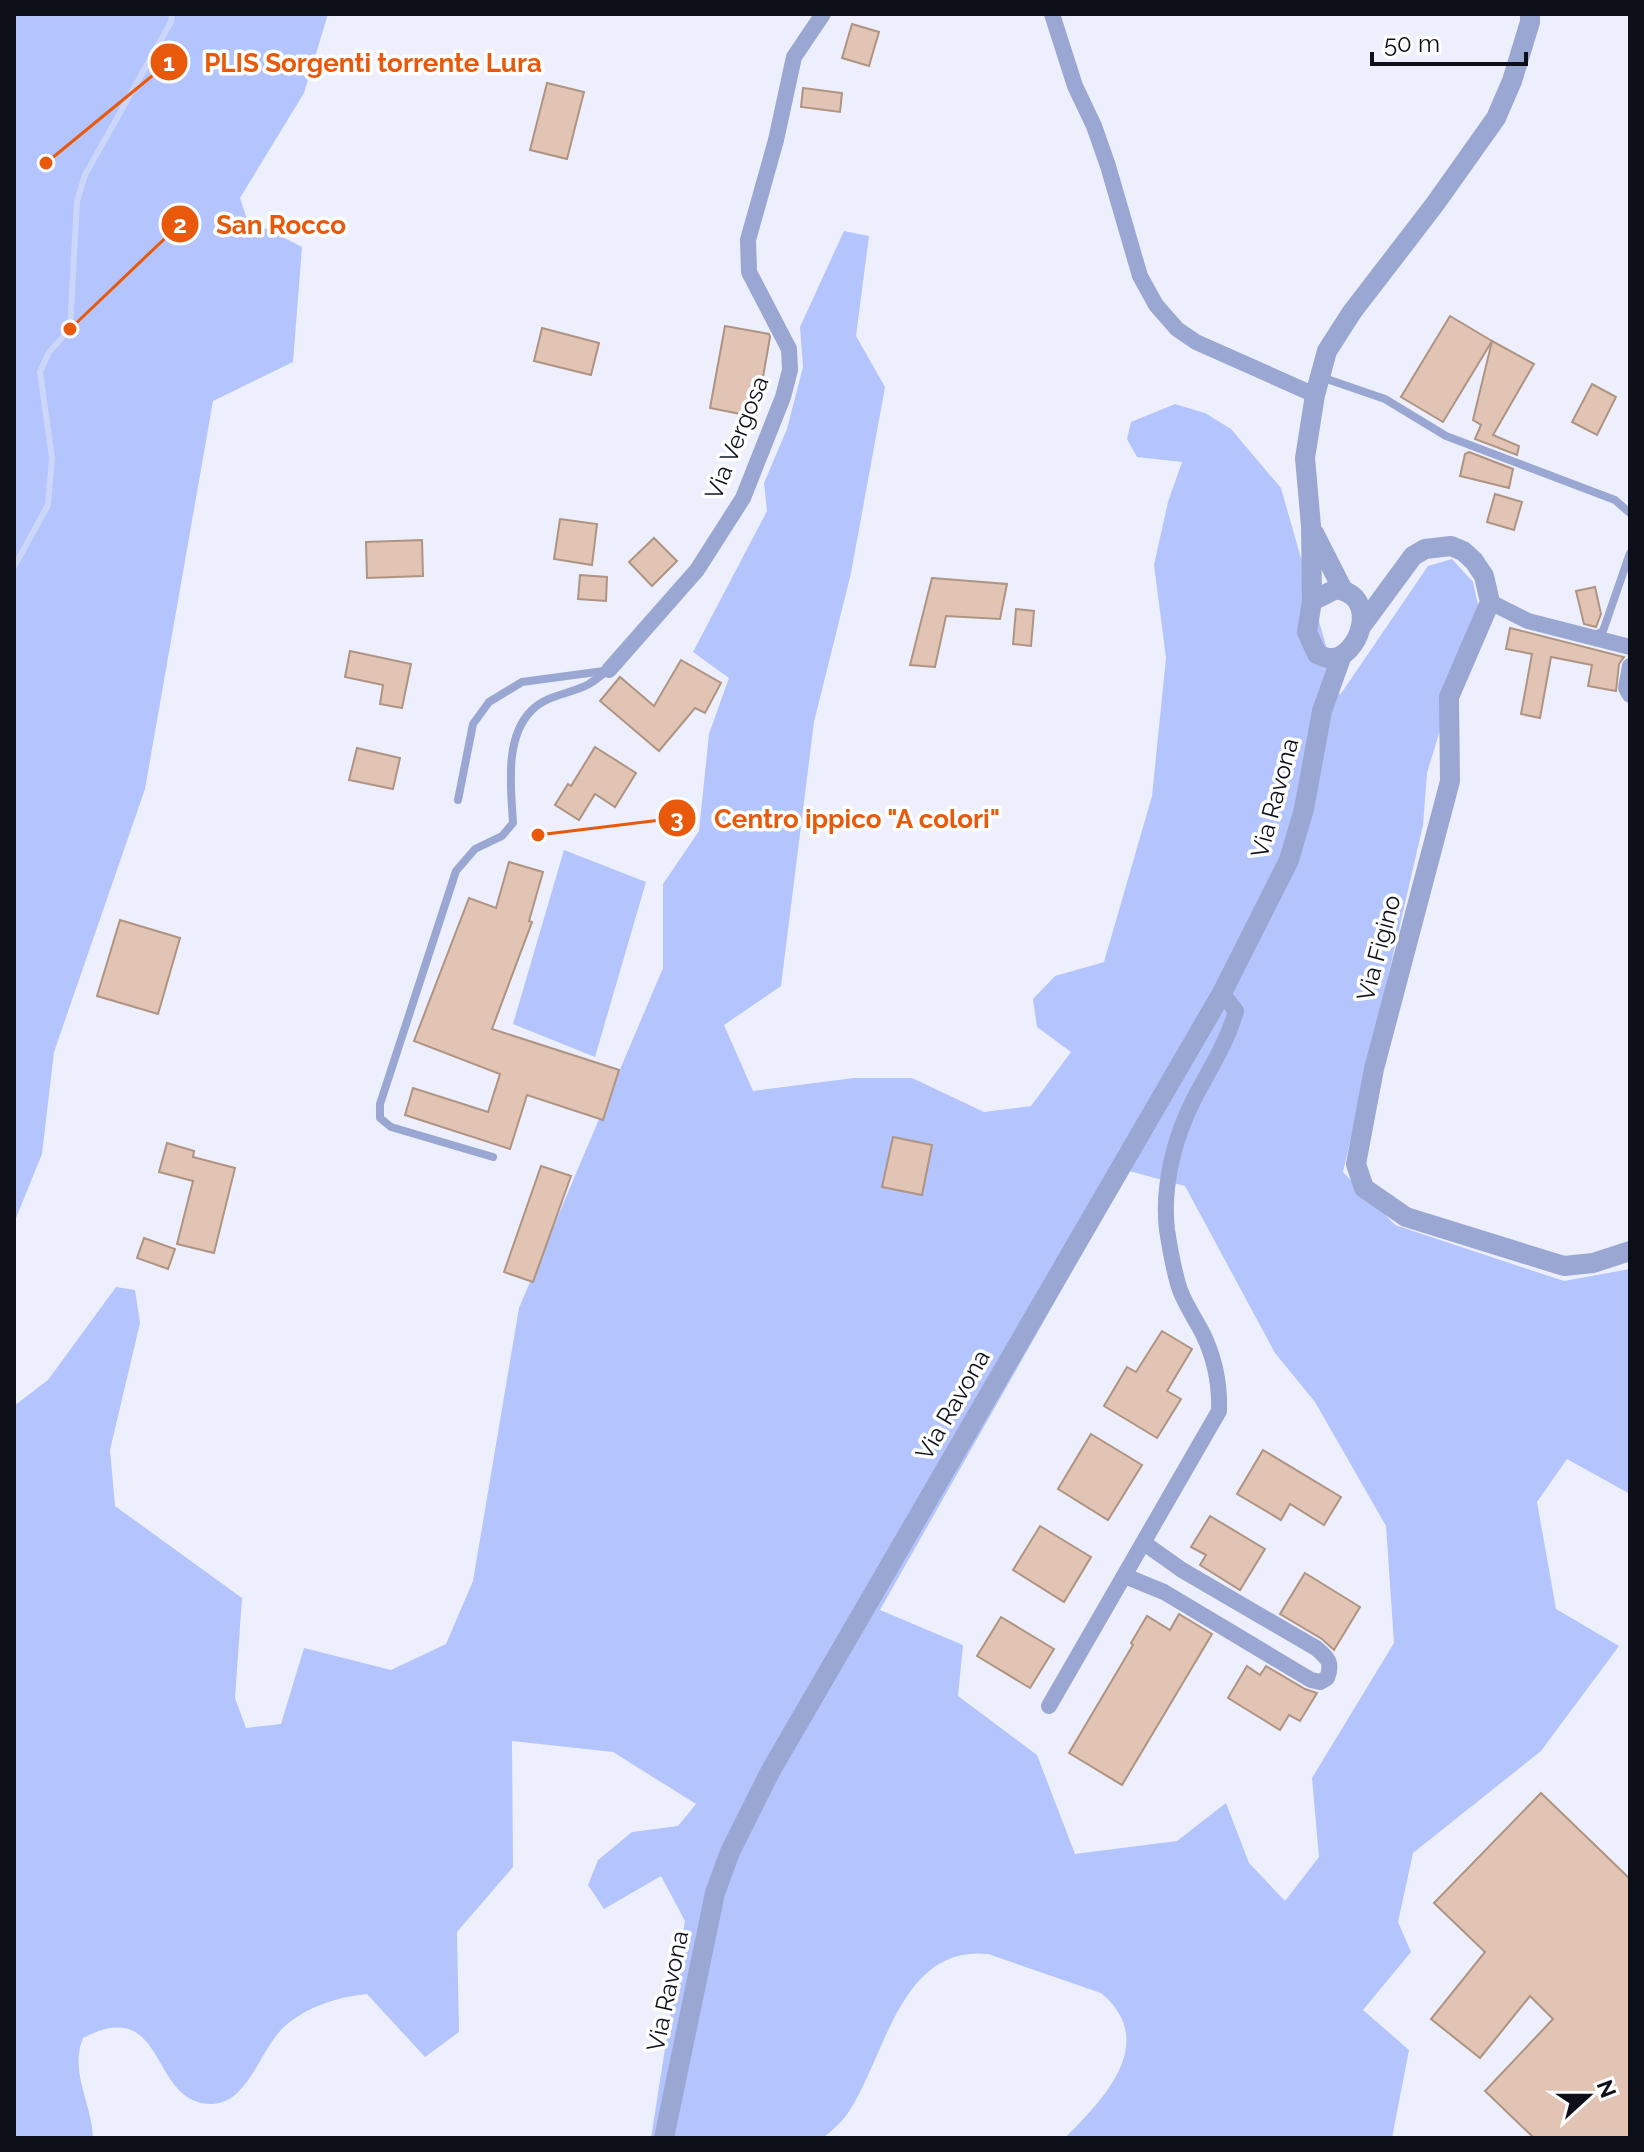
<svg xmlns="http://www.w3.org/2000/svg" width="1644" height="2152" font-family="Raleway,sans-serif">
<rect width="100%" height="100%" fill="#edf0fc"/>
<!-- green -->
<g fill="#b4c4fc" fill-rule="evenodd">
<path d="M14 14H328L304 93 240 198 247 219 302 247 293 362 213 401 145 789 54 1052 42 1154 14 1223Z"/>
<path d="M844 231 869 236 856 336 885 387 851 573 814 722 781 986 724 1025 753 1091 854 1078H912L984 1112 1031 1106 1071 1052 1037 1027 1033 999 1055 976 1104 962 1152 796 1166 658 1154 565 1168 502 1182 462 1137 457 1127 439 1131 422 1175 404 1205 413 1231 429 1281 488 1340 695 1428 566 1452 559 1473 582 1478 605 1427 773 1423 825 1343 1172 1395 1225 1564 1281 1630 1269V1494L1567 1459 1537 1502 1556 1609 1619 1646 1541 1751 1413 1853 1398 1922 1411 1952 1363 2010 1409 2050 1392 2138H1065C1103 2100 1160 2042 1101 1993L988 1954C901 1945 886 2054 850 2110 843 2121 834 2129 824 2137L651 2138 685 1921 661 1876 604 1909 588 1885 598 1860 632 1832 678 1826 696 1804 613 1752 512 1741 513 1867 457 1932 459 2032 425 2057 367 1994C337 1997 306 2007 284 2027 260 2049 248 2104 211 2104 148 2103 168 1994 83 2038 69 2072 92 2103 93 2138H14V1406L48 1380 116 1287 135 1290 140 1323 110 1450 115 1506 242 1598 235 1698 246 1728 281 1724 304 1648 391 1670 446 1644 473 1581 519 1308 663 968V884L699 831 709 734 729 678 693 652 767 511 764 483 787 429 803 367 800 327ZM1129 1171 1185 1186 1275 1353 1315 1402 1386 1526 1394 1643 1312 1778 1319 1857 1285 1901 1249 1863 1226 1803 1177 1841 1075 1854 1037 1755 958 1696 963 1645 880 1610Z"/>
<path d="M564 850 646 882 595 1057 513 1024Z"/>
</g>
<g fill="none" stroke-linecap="round" stroke-linejoin="round">
<!-- stream -->
<path stroke="#cbd6f9" stroke-width="6" d="M14 567 48 505 52 458 40 372 49 352 70 329 77 201 85 175 171 22 172 14"/>
</g>
<!-- building -->
<g fill="#e1c4b3" stroke="#af9383" stroke-width="2">
<path d="M852 24 879 32 869 66 842 58Z"/>
<path d="M547 83 584 92 567 159 530 150Z"/>
<path d="M803 88 842 93 840 112 801 107Z"/>
<path d="M1450 316 1492 341 1443 422 1401 397Z"/>
<path d="M725 326 769 334 770 337 756 417 710 408Z"/>
<path d="M542 328 599 343 591 375 534 361Z"/>
<path d="M1492 341 1534 364 1493 435 1519 446 1517 455 1475 439 1481 425 1473 420Z"/>
<path d="M1592 384 1616 397 1597 435 1572 422Z"/>
<path d="M1469 452 1513 469 1509 488 1460 476 1465 454Z"/>
<path d="M1495 494 1522 502 1514 530 1487 522Z"/>
<path d="M560 519 597 524 592 565 554 559Z"/>
<path d="M654 538 677 561 652 586 629 562Z"/>
<path d="M422 540 423 576 367 578 366 542Z"/>
<path d="M580 575 607 577 606 601 578 599Z"/>
<path d="M932 578 1007 584 1000 619 946 616 935 667 910 665Z"/>
<path d="M1595 587 1601 614 1596 627 1584 624 1576 591Z"/>
<path d="M1016 609 1034 611 1031 646 1013 644Z"/>
<path d="M1510 628 1624 657 1619 664 1616 691 1588 686 1592 665 1551 657 1540 718 1521 714 1532 654 1506 649Z"/>
<path d="M350 651 411 664 402 708 380 704 383 685 345 677Z"/>
<path d="M681 660 721 683 705 713 695 708 659 751 600 701 620 677 654 706Z"/>
<path d="M595 747 636 773 615 807 595 794 579 820 555 805 568 784 571 786Z"/>
<path d="M357 748 400 758 393 789 349 780Z"/>
<path d="M509 862 543 872 529 921 532 922 492 1029 619 1070 603 1120 527 1095 510 1149 405 1115 413 1088 488 1112 500 1074 414 1041 469 898 496 908Z"/>
<path d="M120 920 180 938 158 1014 97 996Z"/>
<path d="M893 1137 932 1145 922 1195 882 1187Z"/>
<path d="M167 1143 194 1151 193 1157 235 1168 214 1253 177 1244 193 1181 159 1172Z"/>
<path d="M541 1166 571 1176 533 1282 504 1272Z"/>
<path d="M144 1238 175 1249 168 1269 137 1258Z"/>
<path d="M1162 1331 1192 1349 1167 1391 1181 1399 1157 1438 1104 1406 1127 1367 1136 1372Z"/>
<path d="M1091 1434 1142 1465 1108 1520 1058 1489Z"/>
<path d="M1263 1450 1341 1497 1324 1525 1290 1504 1281 1520 1237 1494Z"/>
<path d="M1210 1516 1265 1549 1240 1590 1200 1565 1206 1555 1191 1547Z"/>
<path d="M1040 1526 1091 1557 1064 1602 1013 1570Z"/>
<path d="M1305 1573 1360 1607 1334 1650 1322 1639 1280 1614Z"/>
<path d="M1179 1614 1212 1634 1122 1785 1069 1753 1133 1645 1131 1643 1147 1616 1170 1630Z"/>
<path d="M1001 1617 1054 1649 1030 1688 977 1656Z"/>
<path d="M1247 1666 1260 1675 1266 1666 1305 1689 1317 1693 1300 1721 1289 1715 1280 1730 1228 1698Z"/>
<path d="M1541 1793 1630 1879V2138H1534L1485 2091 1553 2019 1530 1996 1480 2058 1431 2019 1485 1952 1434 1903Z"/>
</g>
<g fill="none" stroke-linecap="round" stroke-linejoin="round">
<!-- service -->
<g stroke="#9aa7d2" stroke-width="8">
<path d="M1321 377 1385 399 1446 436 1615 500 1630 513"/>
<path d="M1594 636 1603 631 1630 553"/>
<path d="M458 800 473 724 489 702 522 682 604 671"/>
<path d="M493 1157 391 1127 380 1118V1104L456 871 475 849 502 836 513 823C511 788 504 737 532 710 546 695 571 694 589 684 596 680 602 674 609 670"/>
</g>
<!-- minor -->
<g stroke="#9aa7d2" stroke-width="16">
<path d="M1052 14 1075 86 1094 126 1108 166 1140 276 1156 305 1177 329 1196 342 1315 395"/>
<path d="M1490 602 1528 621 1630 647"/>
<path d="M1630 666 1626 688 1630 695"/>
<path d="M609 670 697 570 743 498 783 397 790 370 789 349 749 272 748 240 776 140 794 57 823 14"/>
<path d="M1125 1576 1164 1592 1311 1680 1320 1682 1327 1678C1333 1663 1328 1658 1316 1648L1182 1570 1144 1543"/>
<path d="M1049 1706 1219 1411C1220 1384 1215 1359 1203 1334 1196 1320 1186 1306 1180 1290 1174 1273 1170 1249 1167 1230 1162 1187 1174 1138 1194 1099 1209 1070 1227 1043 1236 1011L1222 993"/>
</g>
<!-- tertiary -->
<g stroke="#9aa7d2" stroke-width="20">
<path d="M1314 533 1343 590"/>
<path d="M1336 589C1382 596 1358 660 1330 658 1325 658 1321 656 1317 654L1307 632 1312 601Z"/>
<path d="M1312 601 1311 526 1305 458 1315 395 1327 351 1352 312 1435 204 1496 118 1512 81 1530 22V14"/>
<path d="M1363 624 1413 556 1425 549 1451 546 1463 551 1474 561 1484 576 1490 602 1449 697 1450 781 1374 1069 1356 1164 1364 1188 1406 1217 1564 1266 1593 1263 1630 1251"/>
<path d="M664 2138 715 1893 730 1852 770 1772 1222 993 1289 860 1304 809 1322 711 1342 655"/>
</g>
</g>
<g text-anchor="middle" stroke-width="7" stroke-linejoin="round" paint-order="stroke">
<!-- street labels -->
<g font-size="24" fill="#0d1019" stroke="#fefefe">
<text transform="translate(737 438) rotate(-68)" y="8">Via Vergosa</text>
<text transform="translate(1275 798) rotate(-75)" y="8">Via Ravona</text>
<text transform="translate(1379 948) rotate(-75)" y="8">Via Figino</text>
<text transform="translate(953 1405) rotate(-60)" y="8">Via Ravona</text>
<text transform="translate(668 1991) rotate(-78)" y="8">Via Ravona</text>
</g>
</g>
<!-- callouts -->
<path fill="none" stroke="#e8590c" stroke-width="3" d="M46 163L169 62M70 329L180 224M538 835L677 818"/>
<g fill="#e8590c" stroke="#fefefe" stroke-width="3">
<circle cx="46" cy="163" r="8"/>
<circle cx="70" cy="329" r="8"/>
<circle cx="538" cy="835" r="8"/>
<circle cx="169" cy="62" r="20"/>
<circle cx="180" cy="224" r="20"/>
<circle cx="677" cy="818" r="20"/>
</g>
<g font-size="24" text-anchor="middle" font-weight="bold" fill="#fff">
<text x="169" y="71">1</text>
<text x="180" y="233">2</text>
<text x="677" y="827">3</text>
</g>
<g font-size="26" text-anchor="middle" font-weight="bold" fill="#e8590c" stroke="#fefefe" stroke-width="7" stroke-linejoin="round" paint-order="stroke">
<text x="373" y="72">PLIS Sorgenti torrente Lura</text>
<text x="281" y="234">San Rocco</text>
<text x="857" y="828">Centro ippico "A colori"</text>
</g>
<!-- border -->
<rect width="1644" height="2152" fill="none" stroke="#0d1019" stroke-width="32"/>
<!-- north arrow -->
<g transform="translate(1588 2096) rotate(69)" stroke="#fefefe" stroke-width="6" paint-order="stroke">
<path d="M0-6L14 30L0 20L-14 30Z" fill="#0d1019"/>
<text y="-12" font-size="22" font-weight="bold" text-anchor="middle" fill="#0d1019">N</text>
</g>
<!-- scale -->
<path d="M1372 52v12h154v-12" fill="none" stroke="#0d1019" stroke-width="4"/>
<text x="1384" y="52" font-size="24" fill="#0d1019" stroke="#fefefe" stroke-width="6" paint-order="stroke">50 m</text>
</svg>
